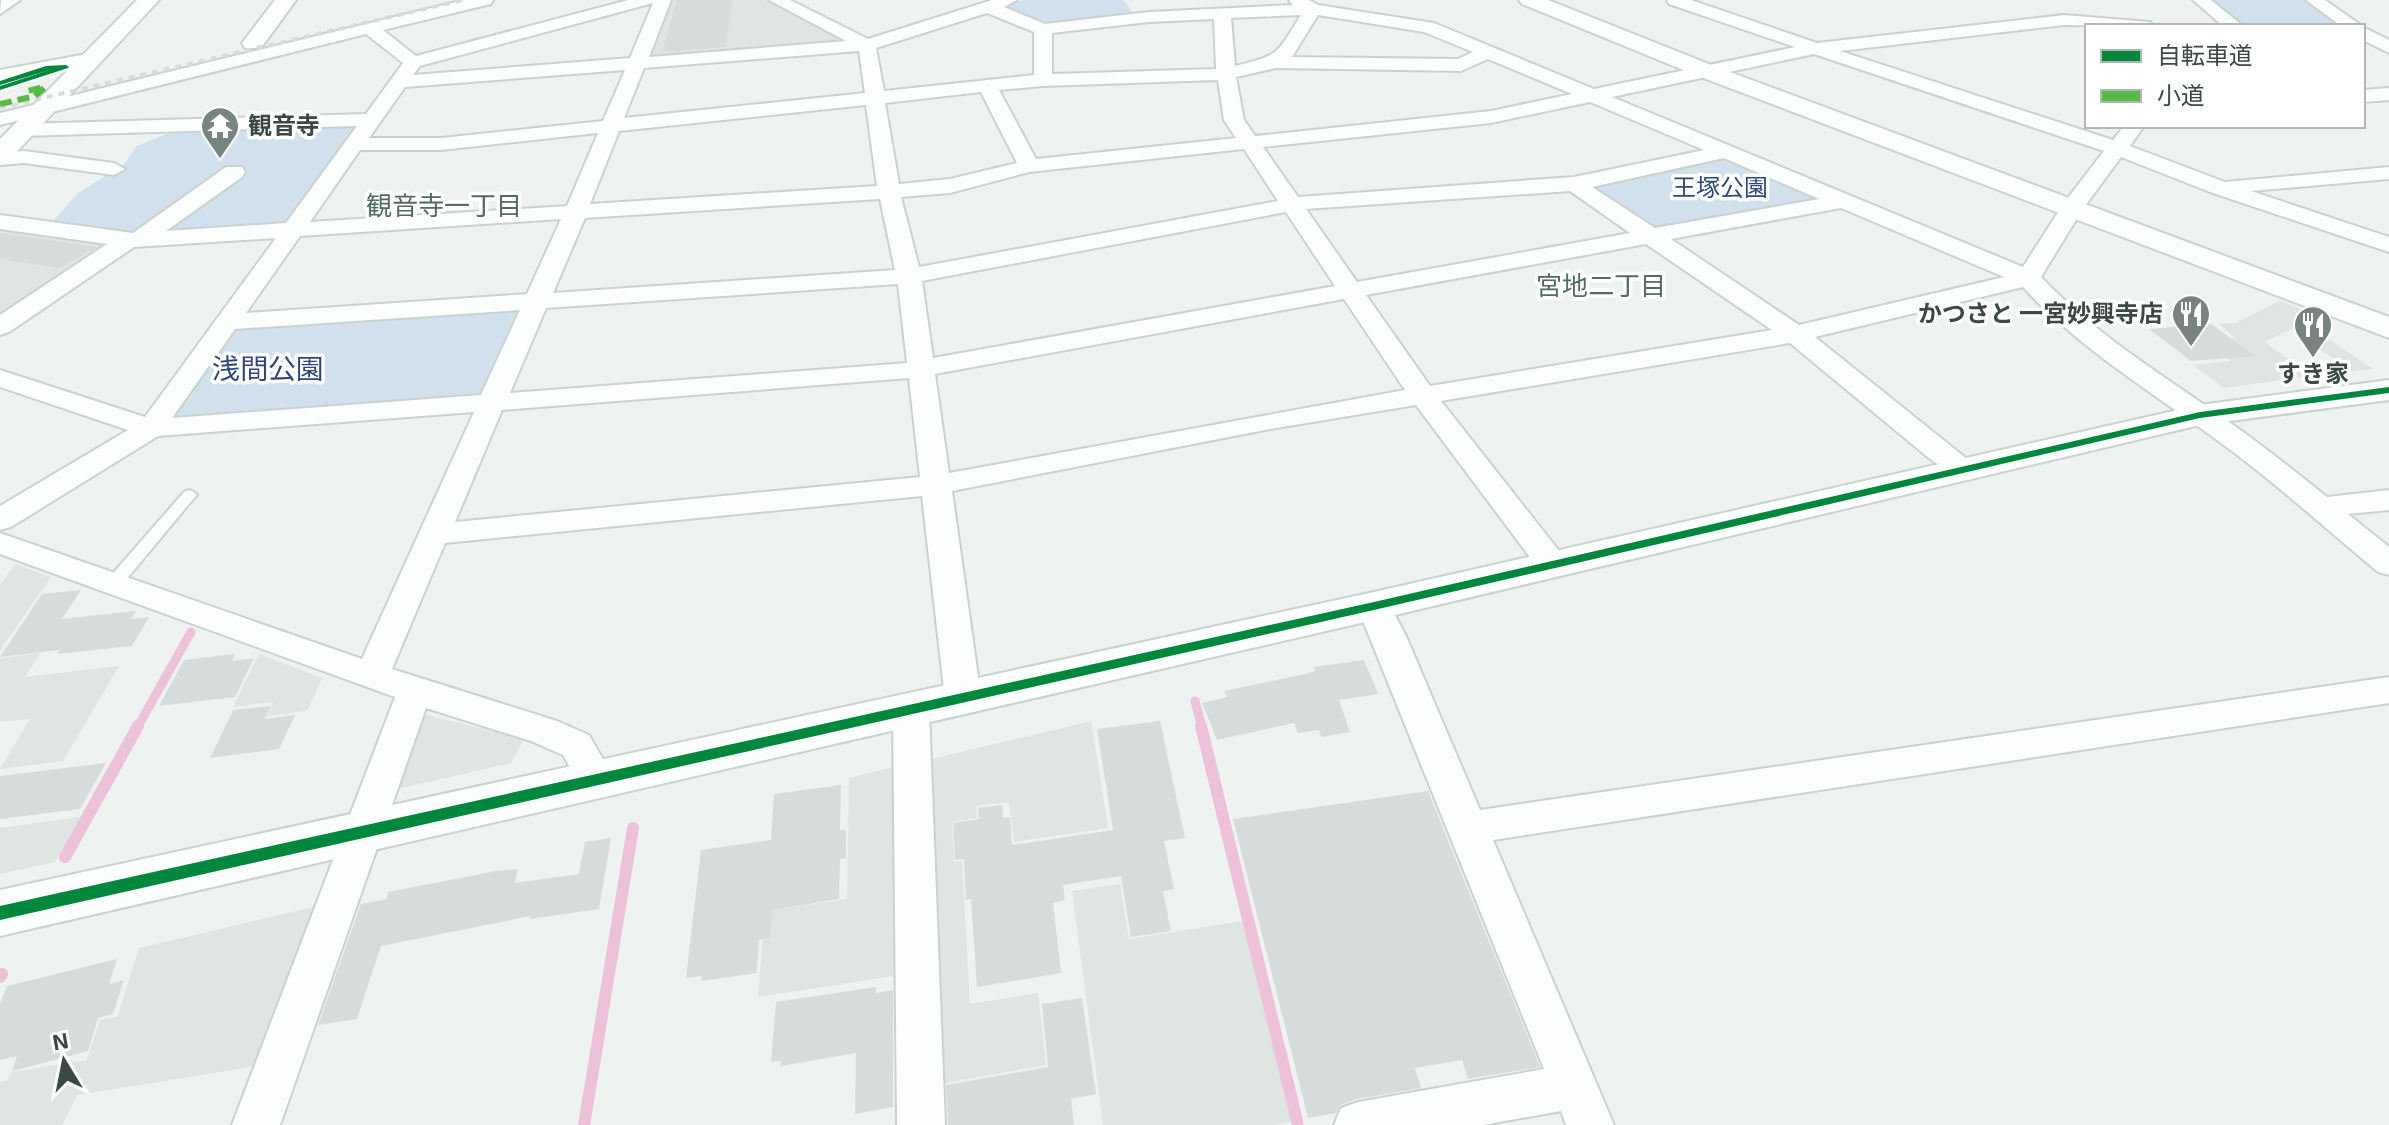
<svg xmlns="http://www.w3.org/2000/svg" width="2389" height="1125" font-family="'Exo 2','Noto Sans JP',sans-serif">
<rect width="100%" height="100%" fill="#eef3f2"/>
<!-- green -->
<g fill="#d0e0ec">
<path d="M1023 0H1123L1134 14 1129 17 1048 23 1004 7Z"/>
<path d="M2209 0H2306L2346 26H2243Z"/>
<path d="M362 125 288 226 150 236 59 225 54 220 77 194 124 164 137 146 176 130Z"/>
<path d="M1726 154 1830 199 1653 233 1583 185Z"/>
<path d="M527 306 485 399 161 423 232 325Z"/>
</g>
<!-- parking -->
<g fill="#dfe5e2">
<path d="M664 0H765L850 40 846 45 642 58Z"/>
<path d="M0 224 113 240 0 325Z"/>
<path d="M2280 301 2320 316 2264 342 2313 376 2224 388 2193 365 2231 361 2204 341 2235 338 2219 324 2236 323Z"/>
<path d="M2330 340 2373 369 2353 371 2310 343Z"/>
<path d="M15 564 51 577 0 650V585Z"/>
<path d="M40 653 25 677 119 666 63 761 0 769 30 719 0 722V658Z"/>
<path d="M259 654 322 678 307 711 268 716 273 702 233 707Z"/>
<path d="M418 713 524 739 511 763 389 791Z"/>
<path d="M1091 721 1108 828 1014 842 1009 802 976 806 977 818 952 822 954 862 962 861 970 1004 1038 993 1046 1065 935 1085 924 761Z"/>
<path d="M902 765 906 974 758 997 765 911 847 899 849 778Z"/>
<path d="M80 817 55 862 0 874V828Z"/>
<path d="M1120 884 1129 939 1243 921 1291 1122 1273 1125H1103L1072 891Z"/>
<path d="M322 905 264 1065 77 1095 62 1125H0V1082L8 1080 12 1072 87 1060 100 1020 118 1016 139 948Z"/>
</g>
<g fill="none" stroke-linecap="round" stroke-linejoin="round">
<!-- stream-far1 -->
<g stroke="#eec1db" stroke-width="9">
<path d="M1195 701 1202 728"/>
<path d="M137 728 191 632"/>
</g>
<!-- stream -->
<g stroke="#eec1db" stroke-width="12">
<path d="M1201 726 1298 1125"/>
<path d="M65 857 138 726"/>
<path d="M0 977 2 974"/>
<path d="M584 1125 633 828"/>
</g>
</g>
<!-- building -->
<g fill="#d6dcdb">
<path d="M677 0H732L726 47 662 52Z"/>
<path d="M0 233 49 240 97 247 60 268 0 259Z"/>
<path d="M2211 324 2255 356 2191 361 2149 329Z"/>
<path d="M81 590 62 619 136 611 131 619 149 617 132 646 57 654 60 650 0 657 42 594Z"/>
<path d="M235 654 232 661 254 658 235 697 159 706 184 660Z"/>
<path d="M1364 660 1378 694 1339 700 1350 732 1321 737 1319 730 1298 733 1294 723 1217 740 1202 703 1227 697 1224 691 1305 674 1315 671 1314 667Z"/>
<path d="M271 706 265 719 295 715 279 749 210 758 233 710Z"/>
<path d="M1160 721 1185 838 1164 841 1174 889 1163 891 1171 931 1131 937 1121 876 1063 885 1065 900 1053 903 1061 973 977 987 971 899 966 900 964 859 955 860 953 823 979 819 978 808 1002 805 1003 818 1010 817 1012 845 1113 830 1097 729Z"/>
<path d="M106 763 80 809 0 819V776Z"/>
<path d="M841 785 840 830H846V858L840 859 839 899 772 910 770 937 759 940 757 973 701 981 702 976 686 978 701 850 771 840 774 794Z"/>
<path d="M1428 791 1540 1067 1468 1079 1462 1060 1415 1068 1421 1088 1357 1099 1340 1105 1336 1113 1308 1118 1233 819Z"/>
<path d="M611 838 599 909 530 919 531 916 381 946 357 1019 318 1025 361 904 387 899 388 892 496 871 518 869 515 883 579 874 585 842Z"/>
<path d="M117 959 109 984 124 980 113 1014 98 1018 88 1051 12 1071 17 1056 0 1060V1004L7 986Z"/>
<path d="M876 987V993L893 990V1107L855 1114 856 1053 781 1066V1061L771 1062 776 1002Z"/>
<path d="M1082 998 1096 1094 1071 1099 1074 1125H948L946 1085 1048 1067 1042 1004Z"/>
</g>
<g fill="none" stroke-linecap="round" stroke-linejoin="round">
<defs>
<path id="service" d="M189 490 194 492 197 495 194 498 120 587H108L106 583 108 579 184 492Z"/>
<g id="minor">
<path d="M20 0 0 14 1 0Z"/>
<path d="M464 0H493L491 4 383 30 416 56 628 0H671L649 57 846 41 769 0H790L868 39 992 0H1017L1004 7 1045 24 1149 12 1293 5 1289 0H1309L1318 5 1434 23 1594 89 1795 47 1669 4 1667 0H1691L1817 43 2064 15 2150 22 2153 26 2064 25 1840 51 2113 140 2124 126H2144L2130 146 2225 182 2389 167V179L2251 191 2389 237V252L2210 192 2121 157 2082 210 2041 277C2092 331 2154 370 2215 412 2254 439 2291 468 2327 497L2389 490V510L2348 514 2389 547V575L2378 572C2323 526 2271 479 2213 437 2147 389 2078 347 2023 287L1815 337 1982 471 1977 477 1967 480 1957 477 1930 459 1790 343 1441 401 1563 556 1568 564 1563 572 1552 575 1541 572 1416 405 1270 429 952 491 981 698 976 707 963 711 950 707 945 698 922 496 445 543 392 669 557 721 589 735 615 780 609 791 596 795 583 791 563 755 531 741 426 708 280 1125H232L395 697 0 554V533L362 659 474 412 158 436 11 527 0 530V506L128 430 0 387V370L145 417 276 238 134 247 9 332 0 335V315L107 244 0 229V215L133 233 226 167H242L245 172 242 177 166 231 286 223 357 126 23 136 13 130 23 124 366 114 403 63 366 34 0 125V113ZM653 3 630 58 413 75 420 66ZM987 13 1034 32V75L884 91 876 48ZM1301 15C1276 54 1281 55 1235 66L1231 18ZM1318 15 1424 32 1473 52 1458 59 1292 57ZM1214 19 1216 69 1052 74V33L1149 22ZM859 51 865 93 624 118 644 68ZM1814 54 2104 151 2064 203 2023 267 1612 97ZM1488 59 1572 94 1491 111 1255 136 1244 120 1236 77 1276 68 1461 71ZM625 70 603 121 441 138H369L405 87ZM1218 80 1224 120 1236 138 1036 159 999 90 1043 86ZM981 92 1017 163 950 179 899 184 885 103ZM1590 102 1704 150 1574 177 1298 197 1263 147 1491 123ZM866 105 877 186 590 204 619 131ZM598 133 567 206 310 222 360 150H441ZM1244 149 1278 201 919 267 901 197 950 193 1029 172ZM1724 158 1819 199 1655 228 1592 187ZM1570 191 1630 233 1357 282 1306 209ZM880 199 895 270 553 293 585 218ZM1841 208 2004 277 1799 325 1671 239ZM1286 212 1335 286 933 358 922 281ZM561 219 527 294 246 313 300 236ZM1646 244 1772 330 1430 386 1366 295ZM898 284 907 363 510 393 546 308ZM1344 299 1405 390 949 473 935 374ZM520 310 481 395 172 418 235 329ZM909 378 920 477 455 522 502 410Z"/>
<path d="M2193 0H2211L2243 26H2223Z"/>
<path d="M2306 0H2325L2362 26H2341Z"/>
<path d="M2363 27 2389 40V53L2363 40Z"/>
<path d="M92 53 101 58 98 62 0 82V70Z"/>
<path d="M2389 88V100L2363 102V90Z"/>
<path d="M24 151 114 163 125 169 114 175 24 163 0 165V153Z"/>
<path d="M1374 594 1386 598 1406 636 1480 810 2389 677V703L1493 840 1614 1125H1566L1561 1111 1483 1125H1334L1341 1108 1358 1102 1544 1069 1357 606 1362 598Z"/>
<path d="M911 696 924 700 929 710 945 1125H897L893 710 898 700Z"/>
</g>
<g id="tertiary">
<path d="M137 0H159L9 160 0 162V139Z"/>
<path d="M275 0H296L261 48H245L242 43Z"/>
<path d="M1519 0H1548L1714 66 2389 317V338L1698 76 1522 4Z"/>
<path d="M2389 380V400L2200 425 1374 620 0 936V890L1374 592 2200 405Z"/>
</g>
</defs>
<!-- service casing -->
<use href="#service" stroke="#cbd1cf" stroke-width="4"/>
<!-- minor casing -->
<use href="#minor" stroke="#cbd1cf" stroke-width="4"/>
<!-- tertiary casing -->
<use href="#tertiary" stroke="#cbd1cf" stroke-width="4"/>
<!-- service -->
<use href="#service" fill="#fcfdfd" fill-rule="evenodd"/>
<!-- minor -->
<use href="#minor" fill="#fcfdfd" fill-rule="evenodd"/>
<!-- tertiary -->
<use href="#tertiary" fill="#fcfdfd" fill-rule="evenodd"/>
<!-- rail -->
<path stroke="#dadada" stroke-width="4" stroke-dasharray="6 6" stroke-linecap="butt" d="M0 108 463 0"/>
<!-- quiet -->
<path stroke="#58b947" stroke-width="6" stroke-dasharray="12 6" stroke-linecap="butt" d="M0 104 35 96 45 87 23 92"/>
<defs>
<g id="cycleway">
<path d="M66 65 69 67 68 68 0 90V86L50 70 0 85V81L46 66Z"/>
<path d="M2389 387V393L2200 418 1374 610 0 920V906L1374 602 2200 412Z"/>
</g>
</defs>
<!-- cycleway casing -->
<use href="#cycleway" stroke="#fff" stroke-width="5"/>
<!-- cycleway -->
<use href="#cycleway" fill="#00873e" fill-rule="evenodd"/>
</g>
<!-- icons -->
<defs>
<symbol id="temple-pin" viewBox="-11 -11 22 30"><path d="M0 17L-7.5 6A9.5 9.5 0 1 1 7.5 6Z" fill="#788481" stroke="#fff"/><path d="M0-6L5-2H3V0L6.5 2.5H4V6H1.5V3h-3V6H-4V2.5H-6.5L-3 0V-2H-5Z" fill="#fff"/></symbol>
<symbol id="restaurant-pin" viewBox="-11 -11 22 30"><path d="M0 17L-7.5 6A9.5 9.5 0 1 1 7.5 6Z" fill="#788481" stroke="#fff"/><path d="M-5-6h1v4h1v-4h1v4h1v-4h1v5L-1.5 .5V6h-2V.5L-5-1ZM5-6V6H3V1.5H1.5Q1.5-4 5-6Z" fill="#fff"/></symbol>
</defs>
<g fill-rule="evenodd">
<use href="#temple-pin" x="198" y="104" width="44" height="60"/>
<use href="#restaurant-pin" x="2169" y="292" width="44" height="60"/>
<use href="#restaurant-pin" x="2291" y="303" width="44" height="60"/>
</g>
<g text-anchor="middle" stroke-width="7" stroke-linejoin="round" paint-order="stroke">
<!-- far-poi labels -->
<g font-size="24" font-weight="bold" fill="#394944" stroke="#fff" text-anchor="start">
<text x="248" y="134">観音寺</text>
<text x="2163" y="322" text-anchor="end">かつさと 一宮妙興寺店</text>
<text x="2313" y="382" text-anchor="middle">すき家</text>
</g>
<!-- far-park labels -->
<g font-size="24" fill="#2e487a" stroke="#fff">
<text x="1720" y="196">王塚公園</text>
</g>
<!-- far-neighbourhood labels -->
<g font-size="26" fill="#516c62" stroke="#fff">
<text x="444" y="215">観音寺一丁目</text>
<text x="1601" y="295">宮地二丁目</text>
</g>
<!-- park labels -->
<g font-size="28" fill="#2e487a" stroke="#fff">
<text x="268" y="379">浅間公園</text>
</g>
</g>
<!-- legend -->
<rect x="2085" y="24" width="280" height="104" fill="#ffffff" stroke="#b0b6b4" stroke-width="2"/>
<rect x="2101" y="50" width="40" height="12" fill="#00873e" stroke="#b0b6b4" stroke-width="2"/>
<text x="2157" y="64" font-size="24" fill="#394944">自転車道</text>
<rect x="2101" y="90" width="40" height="12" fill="#58b947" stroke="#b0b6b4" stroke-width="2"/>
<text x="2157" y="104" font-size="24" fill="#394944">小道</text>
<!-- north arrow -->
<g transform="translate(64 1061) rotate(350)" stroke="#ffffff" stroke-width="6" paint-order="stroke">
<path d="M0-6L14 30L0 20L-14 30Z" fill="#394944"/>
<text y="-12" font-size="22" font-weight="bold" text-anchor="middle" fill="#394944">N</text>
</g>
</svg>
